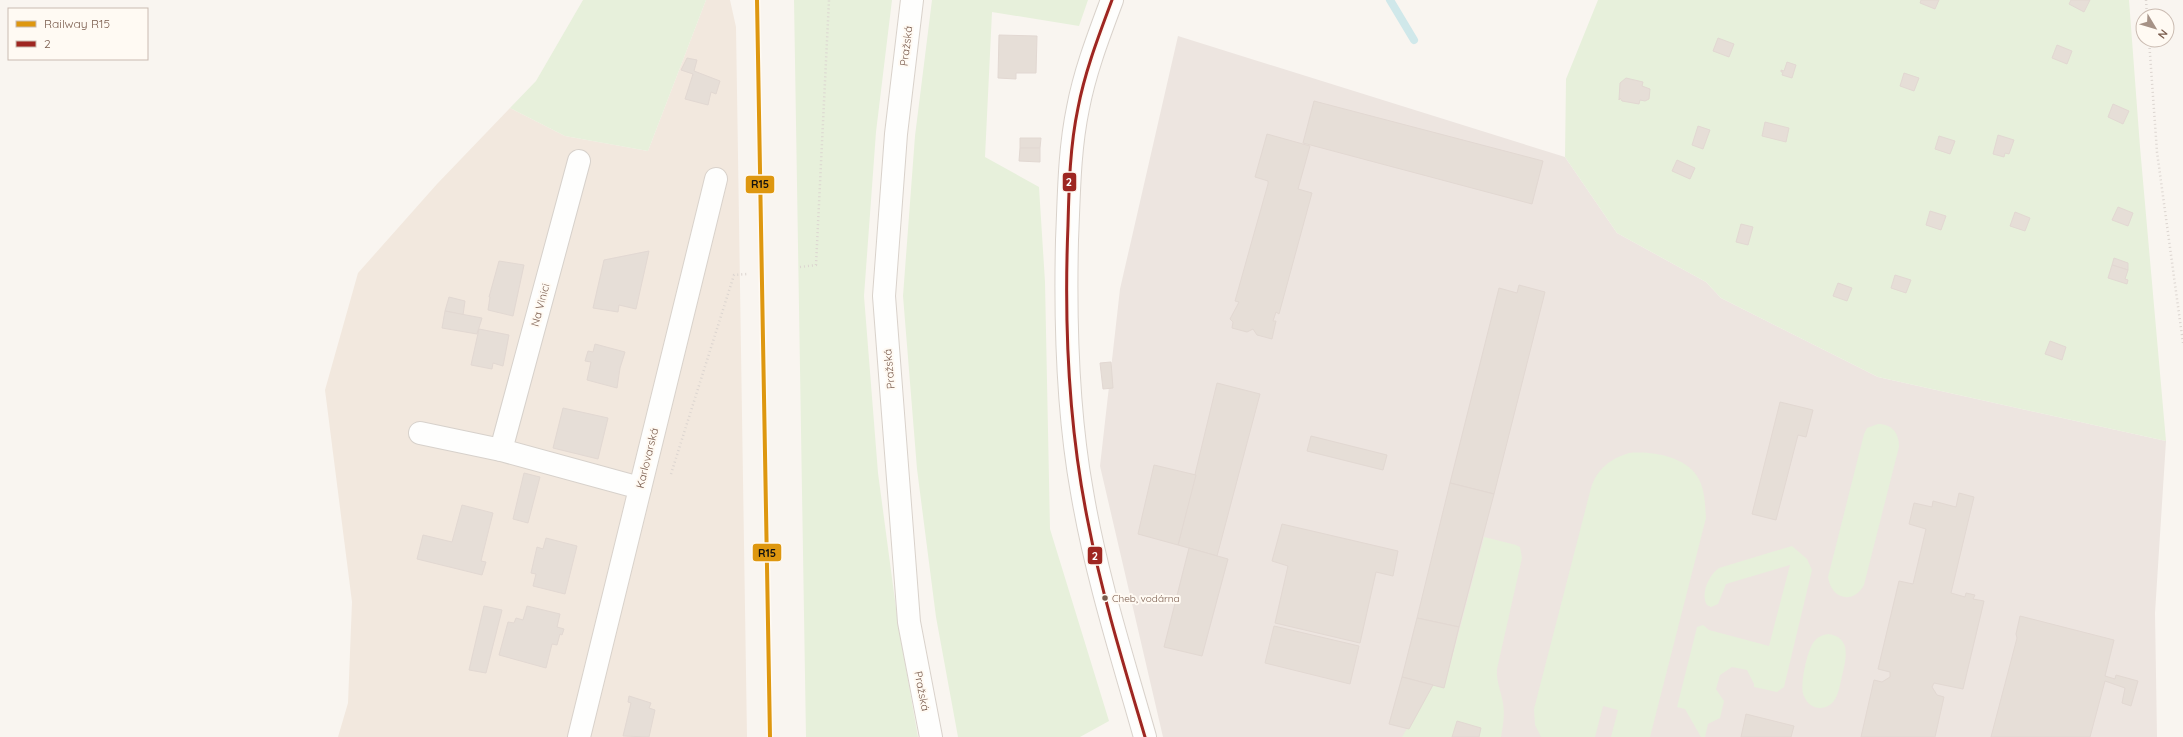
<svg xmlns="http://www.w3.org/2000/svg" width="2183" height="737" font-family="Quicksand,sans-serif">
<rect width="100%" height="100%" fill="#f9f5f0"/>
<!-- residential -->
<path fill="#f2e8de" d="M706 0H730L736 27 747 737H338L348 703 352 602 325 390 358 273 437 184 510 108 565 136 648 151Z"/>
<!-- industrial -->
<path fill="#ede5e0" d="M1178 36 1565 157 1617 233 1706 282 1721 298 1878 377 2166 441 2155 613 2157 737H1163L1100 466 1120 289Z"/>
<!-- green -->
<g fill="#e7f0db">
<path d="M583 0H706L648 151 565 136 510 108 536 81Z"/>
<path d="M794 0H892L876 132 864 296 878 473 898 623 918 737H806Z"/>
<path d="M932 0H1088L1079 26 992 12 985 157 1039 187 1045 282 1050 529 1109 721 1080 737H958L936 617 917 469 903 296 915 136Z"/>
<path d="M1598 0H2129L2140 147 2166 441 1878 377 1721 298 1706 282 1617 233 1565 157 1566 79Z"/>
<path d="M1878 424C1892 424 1899 433 1899 447L1864 585C1853 605 1831 599 1828 577L1864 434 1867 428Z"/>
<path d="M1629 453C1651 451 1684 456 1697 476 1705 488 1705 504 1706 518L1650 737H1611L1618 710 1603 706 1595 737H1541L1535 725 1534 709 1591 488C1597 469 1610 459 1629 453Z"/>
<path d="M1484 537 1516 545 1520 547 1522 558 1497 669C1496 681 1501 691 1503 703 1505 714 1503 726 1501 737H1402L1433 685 1444 688Z"/>
<path d="M1792 546 1807 559 1812 570 1784 687 1777 692 1754 687V684L1747 670 1732 667 1720 675 1716 689 1724 701 1720 718 1708 724 1705 737H1701L1685 709 1677 707 1697 627 1703 625 1709 630 1769 646 1790 565 1726 584 1718 604 1711 607 1707 605C1700 594 1709 575 1719 568Z"/>
<path d="M1828 634C1852 637 1846 659 1842 676 1840 684 1839 695 1833 702 1824 712 1809 709 1804 696 1799 687 1807 652 1813 643 1817 637 1822 635 1828 634Z"/>
</g>
<g fill="none" stroke-linecap="round" stroke-linejoin="round">
<!-- stream -->
<path stroke="#d0e8ea" stroke-width="8" d="M1390 0 1414 40"/>
</g>
<!-- building -->
<g fill="#e6ded7" stroke="#e2d8d2">
<path d="M1921 0H1939L1935 9 1920 3Z"/>
<path d="M2071 0H2090L2084 12 2069 4Z"/>
<path d="M999 35 1037 36 1036 73H1016V79L998 78Z"/>
<path d="M1718 38 1734 44 1729 57 1713 51Z"/>
<path d="M2057 45 2072 51 2067 64 2052 58Z"/>
<path d="M687 58 697 60 694 71 720 81 716 94 711 92 708 105 685 99 693 74 681 70Z"/>
<path d="M1787 62 1796 65 1792 78 1782 75 1783 72H1781V70L1784 71Z"/>
<path d="M1904 73 1919 78 1914 91 1900 86Z"/>
<path d="M1626 78 1643 82 1642 86 1650 89 1649 99 1645 101 1640 100 1639 104 1622 101 1620 98 1619 100 1620 83Z"/>
<path d="M1314 101 1543 161 1532 204 1303 143Z"/>
<path d="M2113 104 2129 111 2123 124 2108 117Z"/>
<path d="M1765 122 1789 128 1786 142 1762 136Z"/>
<path d="M1698 126 1710 130 1703 149 1692 145Z"/>
<path d="M1267 134 1310 146 1298 189 1312 193 1279 314 1276 312 1273 321H1276L1272 339 1257 335 1253 329 1247 332 1232 328 1233 322 1230 319 1239 302 1235 301 1268 184V181L1255 177Z"/>
<path d="M1998 135 2014 140 2009 154 2005 153 2004 157 1993 154Z"/>
<path d="M1939 136 1955 141 1950 154 1935 149Z"/>
<path d="M1020 138H1041L1040 148H1020Z"/>
<path d="M1020 148H1040V162L1019 161Z"/>
<path d="M1677 160 1695 168 1690 179 1672 171Z"/>
<path d="M2118 207 2133 213 2128 226 2112 220Z"/>
<path d="M1930 211 1946 216 1941 230 1926 225Z"/>
<path d="M2015 212 2030 218 2025 231 2010 226Z"/>
<path d="M1741 224 1753 227 1748 245 1736 242Z"/>
<path d="M649 251 636 309 619 305 618 312 593 308 604 260Z"/>
<path d="M2114 258 2128 263V270L2112 265Z"/>
<path d="M499 261 524 265 513 316 488 310 490 297H489Z"/>
<path d="M2112 265 2128 270 2125 279 2128 280 2127 284 2108 278Z"/>
<path d="M1895 275 1911 280 1906 293 1891 288Z"/>
<path d="M1838 283 1852 288 1847 301 1833 296Z"/>
<path d="M1519 285 1545 292 1494 494 1450 483 1499 288 1517 293Z"/>
<path d="M449 297 465 301 463 315 445 311Z"/>
<path d="M445 311 482 318 477 334 442 328Z"/>
<path d="M479 329 509 335 503 366 493 363 492 369 471 365Z"/>
<path d="M2050 341 2066 347 2062 360 2045 354Z"/>
<path d="M595 344 625 352 620 368 617 388 587 380 591 362 585 361 588 351 593 352Z"/>
<path d="M1111 362 1113 388 1103 389 1100 363Z"/>
<path d="M1217 383 1260 394 1217 556 1178 545Z"/>
<path d="M1780 402 1813 410 1806 437 1798 435 1776 520 1752 514Z"/>
<path d="M563 408 608 418 598 459 553 448Z"/>
<path d="M1311 436 1387 455 1383 470 1307 451Z"/>
<path d="M1154 465 1196 475 1178 545 1138 534Z"/>
<path d="M524 473 540 477 528 523 513 519Z"/>
<path d="M1450 483 1494 494 1459 627 1417 618Z"/>
<path d="M1959 493 1974 497 1951 593 1965 597 1966 593 1975 595 1973 599 1984 601 1963 689 1934 683 1932 687 1937 695 1944 697 1935 737H1861L1874 680 1882 682 1890 677V672L1878 669 1899 581 1913 584 1926 529 1909 524 1914 503 1932 507 1933 501 1956 507Z"/>
<path d="M462 505 493 513 481 561 486 562 482 575 417 559 423 535 452 542Z"/>
<path d="M1282 524 1398 551 1393 576 1376 572 1360 643 1275 623 1288 566 1272 561Z"/>
<path d="M546 538 577 546 565 594 533 586 536 574 531 573 537 547 543 549Z"/>
<path d="M1189 548 1228 559 1202 656 1164 647Z"/>
<path d="M484 606 502 610 486 673 469 670Z"/>
<path d="M527 606 560 614 557 627 564 629 562 635 560 634 557 645 552 644 546 668 499 655 508 622 514 623 516 618 523 620Z"/>
<path d="M2020 616 2114 640 2105 676 2115 679 2116 675 2138 681 2131 706 2122 703 2125 688 2105 681 2090 737H1991L2017 638 2016 634Z"/>
<path d="M1417 618 1459 627 1444 688 1402 677Z"/>
<path d="M1274 626 1359 646 1350 684 1265 663Z"/>
<path d="M1402 677 1433 685 1409 729 1389 724Z"/>
<path d="M629 696 651 703 649 708 655 710 649 737 623 736 631 703 628 702Z"/>
<path d="M1746 714 1794 726 1791 737H1741Z"/>
<path d="M1457 721 1481 728 1479 737H1452Z"/>
</g>
<g fill="none" stroke-linecap="round" stroke-linejoin="round">
<defs>
<g id="street">
<path d="M420 433 501 450 640 488"/>
<path d="M501 450 579 161"/>
</g>
<g id="secondary">
<path d="M912 0 896 134 884 296 909 622 931 737"/>
<path d="M1112 0C1099 35 1085 71 1078 108 1069 151 1069 196 1067 240 1065 324 1067 409 1082 492 1096 575 1122 656 1145 737"/>
<path d="M579 737 716 179"/>
</g>
</defs>
<!-- street casing -->
<use href="#street" stroke="#d7d1cb" stroke-width="24"/>
<!-- secondary casing -->
<use href="#secondary" stroke="#d9d2cb" stroke-width="24"/>
<!-- path -->
<g stroke="#dcd5d0" stroke-width="2.5" stroke-dasharray="1 3" stroke-linecap="butt">
<path d="M2146 0 2147 16"/>
<path d="M2149 40 2157 152 2183 343"/>
<path d="M800 267 816 265 829 0"/>
<path d="M671 474 734 275 747 274"/>
</g>
<!-- street -->
<use href="#street" stroke="#fefefd" stroke-width="22"/>
<!-- secondary -->
<use href="#secondary" stroke="#fefefd" stroke-width="22"/>
<defs>
<path id="bus-1" d="M1112 0C1099 35 1085 71 1078 108 1070 146 1069 185 1068 225 1064 324 1068 424 1088 522 1102 595 1124 666 1145 737"/>
</defs>
<!-- bus-1 casing -->
<use href="#bus-1" stroke="#fffaf3" stroke-width="6"/>
<!-- bus-1 -->
<use href="#bus-1" stroke="#9e2621" stroke-width="3"/>
<defs>
<path id="rail-1" d="M757 0 770 737"/>
</defs>
<!-- rail-1 casing -->
<use href="#rail-1" stroke="#fffaf3" stroke-width="7"/>
<!-- rail-1 -->
<use href="#rail-1" stroke="#de970f" stroke-width="4"/>
</g>
<!-- markers -->
<circle fill="#7a5c4d" stroke="#fffaf3" stroke-width="1.5" cx="1105" cy="598" r="3.5"/>
<g text-anchor="middle" stroke-width="4" stroke-linejoin="round" paint-order="stroke">
<!-- bus labels -->
<g font-size="10" fill="#7a5c4d" stroke="#fffaf3" text-anchor="start">
<text x="1112" y="602">Cheb, vodárna</text>
</g>
<!-- street labels -->
<g font-size="11" fill="#7a5c4d" stroke="#fffaf3">
<text transform="translate(906 46) rotate(-83)" y="4">Pražská</text>
<text transform="translate(540 305) rotate(-75)" y="4">Na Vinici</text>
<text transform="translate(889 369) rotate(-95)" y="4">Pražská</text>
<text transform="translate(647 458) rotate(-76)" y="4">Karlovarská</text>
<text transform="translate(922 691) rotate(79)" y="4">Pražská</text>
</g>
</g>
<g stroke="#fffaf3" stroke-width="1.5">
<rect x="1062" y="172" width="15" height="20" rx="4" fill="#9e2621"/>
<rect x="745" y="175" width="30" height="19" rx="4" fill="#de970f"/>
<rect x="752" y="543" width="30" height="19" rx="4" fill="#de970f"/>
<rect x="1087" y="546" width="16" height="19" rx="4" fill="#9e2621"/>
</g>
<g font-size="11" text-anchor="middle" font-weight="bold" fill="#fff">
<text x="1069" y="186">2</text>
<text x="1095" y="560">2</text>
</g>
<g font-size="11" text-anchor="middle" font-weight="bold" fill="#111">
<text x="760" y="188">R15</text>
<text x="767" y="557">R15</text>
</g>
<!-- legend -->
<rect x="8" y="8" width="140" height="52" fill="#fffaf3" stroke="#cabbb1"/>
<rect x="16" y="21" width="20" height="6" fill="#de970f" stroke="#cabbb1"/>
<text x="44" y="28" font-size="12" fill="#7a5c4d">Railway R15</text>
<rect x="16" y="41" width="20" height="6" fill="#9e2621" stroke="#cabbb1"/>
<text x="44" y="48" font-size="12" fill="#7a5c4d">2</text>
<!-- north arrow -->
<g transform="translate(2155 28) rotate(128)"><circle r="19" fill="#fffaf3" stroke="#cabbb1"/>
<path d="M0-3L7 15L0 10L-7 15Z" fill="#a69286"/>
<text y="-6" font-size="11" font-weight="bold" text-anchor="middle" fill="#7a5c4d">N</text>
</g>
</svg>
